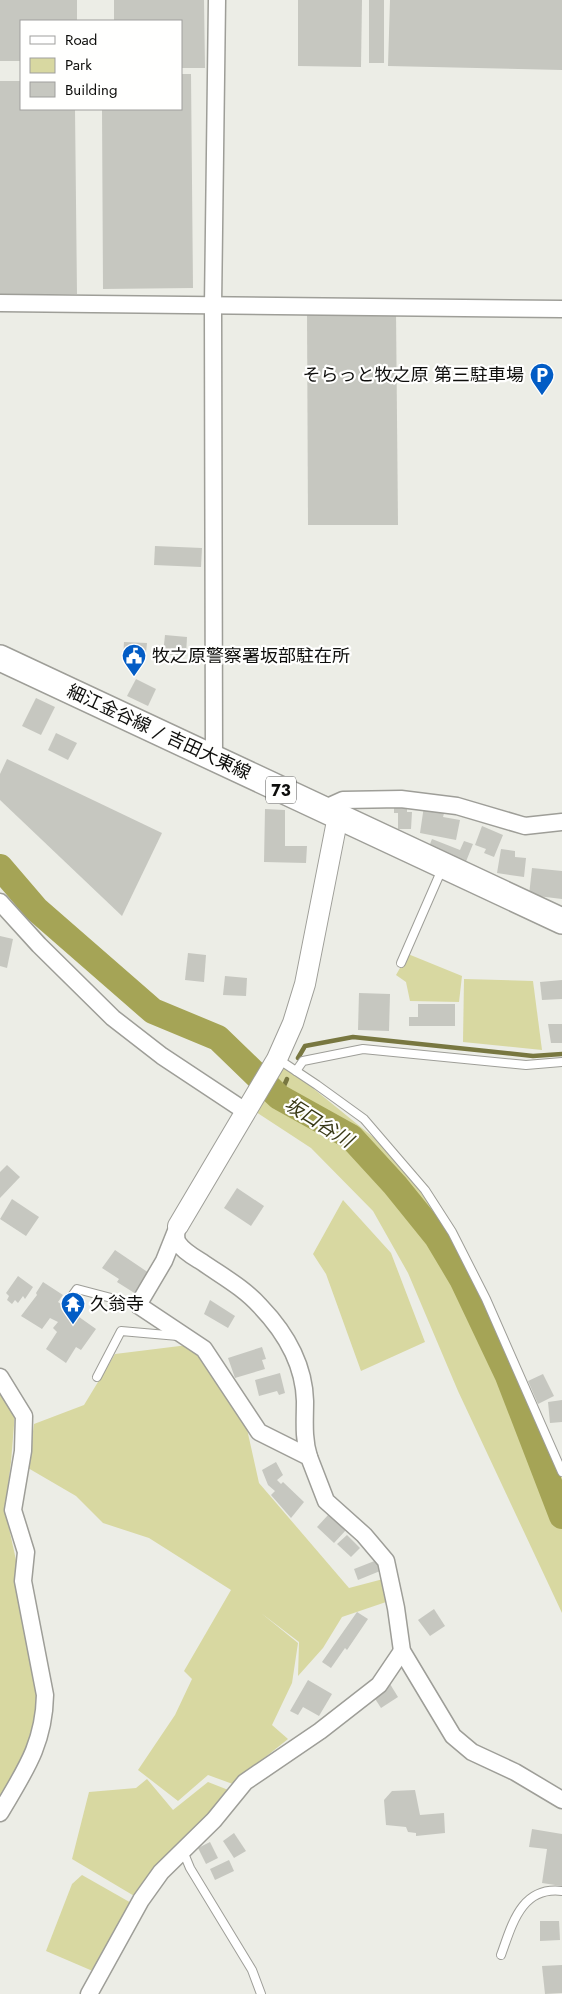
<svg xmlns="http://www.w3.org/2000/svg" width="562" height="1994" font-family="Jost,'Noto Sans JP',sans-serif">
<rect width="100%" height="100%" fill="#ecede6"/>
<!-- green -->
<g fill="#d8d8a1">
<path d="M408 954 462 976 459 1002 410 1001 406 982 396 975Z"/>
<path d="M464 979 533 981 542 1050 463 1042Z"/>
<path d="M282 1063 416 1172 431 1204 472 1272 562 1472V1613L458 1391 408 1273 373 1211 311 1148 256 1112Z"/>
<path d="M343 1200 391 1253 425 1342 361 1371 326 1274 313 1254Z"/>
<path d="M196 1344 245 1420 259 1483 349 1588 387 1578 389 1601 342 1617 323 1648 298 1676 299 1642 261 1613 298 1643 292 1683 272 1725 288 1739 247 1772 241 1787 208 1775 178 1801 138 1770 175 1715 192 1679 184 1671 231 1590 149 1538 103 1523 76 1496 28 1468 34 1424 84 1405 115 1354Z"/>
<path d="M0 1391 15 1413 11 1462 5 1510 18 1569 24 1632 39 1702 23 1761 0 1801Z"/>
<path d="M147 1779 173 1810 208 1782 236 1793 141 1900 72 1859 89 1792 136 1788Z"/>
<path d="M82 1875 133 1904 95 1972 46 1951 72 1884Z"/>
</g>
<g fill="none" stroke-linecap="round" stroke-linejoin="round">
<!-- stream -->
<g stroke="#787740" stroke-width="4.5">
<path d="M298 1058 305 1046 353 1037 533 1056 562 1054"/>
<path d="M279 1097 287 1079"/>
</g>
<!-- river -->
<path stroke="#a5a456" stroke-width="26" d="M0 867 36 909 153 1011 218 1038 279 1097 351 1137 395 1185 437 1237 462 1279 508 1376 562 1516"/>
</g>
<!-- building -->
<g fill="#c6c7c0">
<path d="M0 0H77V21H21V61H0Z"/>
<path d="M114 0H204L205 68H181V21H114Z"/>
<path d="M298 0H362L361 67 298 66Z"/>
<rect x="369" y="0" width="15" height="63"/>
<path d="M390 0H562V70L388 66Z"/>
<path d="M181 74H191L193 288 103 289 102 109H181Z"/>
<path d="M0 81H21V109H75L77 294 0 295Z"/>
<path d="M307 311H396L398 525H308Z"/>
<path d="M155 546 202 548 201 567 154 565Z"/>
<path d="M165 635 187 637 186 656 163 654Z"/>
<path d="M124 642 147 643 145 662 123 660Z"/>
<path d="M136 679 156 689 148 706 127 696Z"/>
<path d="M36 698 55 707 41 735 22 726Z"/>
<path d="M56 733 77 743 68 760 48 750Z"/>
<path d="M7 759 162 833 122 916 0 800V774Z"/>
<path d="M394 804 407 805V812H412L411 829H398V813H394Z"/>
<path d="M424 806 445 810 443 817 460 820 456 840 420 833Z"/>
<path d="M265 809 285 810V846H307L306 863 264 862Z"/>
<path d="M482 826 503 835 494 857 484 853 486 849 475 845Z"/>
<path d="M432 839 460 850 464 841 473 844 465 864 428 849Z"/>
<path d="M501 849 515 851V857L526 858 524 877 497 873Z"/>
<path d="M532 868 562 871V899L529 895Z"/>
<path d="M0 936 13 939 7 968 0 966Z"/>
<path d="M188 953 206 955 204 982 185 980Z"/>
<path d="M225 976 247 978 246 996 223 995Z"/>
<path d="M562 980V999L542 1000 540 982Z"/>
<path d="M359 993 390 994 389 1031 358 1030Z"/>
<path d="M418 1004H455V1026H409V1017H418Z"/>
<path d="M548 1024H562V1043H551Z"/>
<path d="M7 1165 20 1177 0 1198V1172Z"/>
<path d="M237 1188 264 1206 251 1226 224 1208Z"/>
<path d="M12 1199 39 1217 26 1236 0 1219Z"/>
<path d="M115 1250 149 1273 136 1294 117 1282 119 1279 102 1268Z"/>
<path d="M18 1276 33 1287 25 1299 23 1296 18 1303 15 1300 12 1304 7 1300 9 1296 6 1293Z"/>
<path d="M43 1282 63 1295 58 1302 96 1329 81 1350 76 1347 66 1363 46 1349 57 1332 53 1328 58 1322 50 1318 42 1329 21 1316 37 1295 36 1293Z"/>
<path d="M210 1300 235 1316 228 1328 204 1314Z"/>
<path d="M262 1347 266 1359 262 1360 265 1369 235 1378 228 1358Z"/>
<path d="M280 1373 285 1393 279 1395 277 1391 259 1396 255 1380Z"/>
<path d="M543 1374 554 1396 538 1404 528 1381Z"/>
<path d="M562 1400V1422L550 1423 548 1402Z"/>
<path d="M276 1462 283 1475 277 1480 281 1484 283 1482 304 1502 291 1518 271 1495 275 1491 268 1485 262 1470Z"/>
<path d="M329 1514 346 1530 334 1543 317 1527Z"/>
<path d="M347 1535 360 1548 351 1557 337 1544Z"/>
<path d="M377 1560 385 1569 358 1580 354 1569Z"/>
<path d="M434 1609 445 1626 430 1636 418 1620Z"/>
<path d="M357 1612 368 1619 347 1650 345 1648 331 1668 322 1662Z"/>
<path d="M308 1680 332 1694 319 1716 303 1707 298 1715 290 1711Z"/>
<path d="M390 1684 398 1697 381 1708 372 1694Z"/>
<path d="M415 1790 420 1815 444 1813 445 1833 416 1836V1833L408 1832 406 1827 386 1825 384 1800 392 1791Z"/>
<path d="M532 1829 562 1834V1886L542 1883 547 1849 529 1847Z"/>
<path d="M234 1833 246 1851 234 1858 223 1841Z"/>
<path d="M210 1842 218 1858 206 1864 198 1848Z"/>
<path d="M229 1860 234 1871 215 1880 210 1869Z"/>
<path d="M540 1921H559L560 1940 540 1941Z"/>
<path d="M562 1965V1993L545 1994 542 1966Z"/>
</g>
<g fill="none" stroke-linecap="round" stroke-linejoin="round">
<defs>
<g id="service">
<path d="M401 963 442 869"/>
<path d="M278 1059 317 1085 364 1119 425 1190 452 1232 486 1299 562 1472"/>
<path d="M296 1071 303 1061 363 1049 526 1065 562 1062"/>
<path d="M72 1296 77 1289 138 1305"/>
<path d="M97 1377 121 1331 178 1336"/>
<path d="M183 1851 190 1868 252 1970 261 1994"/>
<path d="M501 1955C512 1925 521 1886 562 1891"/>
</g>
<g id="minor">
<path d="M0 303 562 309"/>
<path d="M214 758 213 306 217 0"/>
<path d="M323 809 343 800 401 799 457 806 525 826 562 822"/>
<path d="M0 902 39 945 113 1018 162 1056 245 1111"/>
<path d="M178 1226 164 1261 138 1305 204 1349 259 1432 309 1457 326 1501 364 1535 386 1561 396 1608 402 1651 453 1736 472 1752 515 1772 562 1800"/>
<path d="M177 1228C176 1234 175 1238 178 1243 184 1252 194 1257 202 1262 222 1276 244 1288 260 1306 284 1331 304 1364 305 1401 305 1420 303 1438 309 1457"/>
<path d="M0 1377 24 1416 23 1451 13 1510 26 1552 23 1581 45 1695C44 1745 24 1772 0 1813"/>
<path d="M89 1994 141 1900 161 1872 214 1820 245 1782 320 1731 379 1685 402 1651"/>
</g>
<path id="tertiary" d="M178 1226 277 1059 293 1023 305 984 338 816"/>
<path id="primary" d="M0 658 562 921"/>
</defs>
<!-- service casing -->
<use href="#service" stroke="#9e9e98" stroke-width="10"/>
<!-- minor casing -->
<use href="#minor" stroke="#9e9e98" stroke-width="19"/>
<!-- tertiary casing -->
<use href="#tertiary" stroke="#9e9e98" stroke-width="22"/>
<!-- primary casing -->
<use href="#primary" stroke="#9e9e98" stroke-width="28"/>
<!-- service -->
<use href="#service" stroke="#fff" stroke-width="8"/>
<!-- minor -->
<use href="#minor" stroke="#fff" stroke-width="16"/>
<!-- tertiary -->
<use href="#tertiary" stroke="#fff" stroke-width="20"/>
<!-- primary -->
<use href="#primary" stroke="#fff" stroke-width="25"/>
</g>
<!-- icons -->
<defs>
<symbol id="parking-pin" viewBox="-11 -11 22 30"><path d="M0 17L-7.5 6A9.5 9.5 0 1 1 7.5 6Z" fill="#025cc5" stroke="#fffffe"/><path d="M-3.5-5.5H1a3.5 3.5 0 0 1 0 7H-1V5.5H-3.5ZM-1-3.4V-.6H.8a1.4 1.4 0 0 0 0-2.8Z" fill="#fff"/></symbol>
<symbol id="civic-pin" viewBox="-11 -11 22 30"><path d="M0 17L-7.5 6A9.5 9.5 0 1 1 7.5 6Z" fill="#025cc5" stroke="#fffffe"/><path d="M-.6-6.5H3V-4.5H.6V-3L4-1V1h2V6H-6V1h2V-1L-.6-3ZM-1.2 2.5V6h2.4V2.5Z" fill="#fff"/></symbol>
<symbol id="temple-pin" viewBox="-11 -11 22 30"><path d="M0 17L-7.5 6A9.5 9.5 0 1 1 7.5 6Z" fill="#025cc5" stroke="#fffffe"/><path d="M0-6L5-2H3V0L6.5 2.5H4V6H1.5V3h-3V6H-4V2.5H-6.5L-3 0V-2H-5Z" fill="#fff"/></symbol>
</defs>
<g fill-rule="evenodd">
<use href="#parking-pin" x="528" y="361" width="28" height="38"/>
<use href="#civic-pin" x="120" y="642" width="28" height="38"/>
<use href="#temple-pin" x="59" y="1290" width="28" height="38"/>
</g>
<g text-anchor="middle" stroke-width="4.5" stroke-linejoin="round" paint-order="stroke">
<!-- shield labels -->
<rect fill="#fffffe" stroke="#565655" stroke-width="1" x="266" y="776.5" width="30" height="27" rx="4"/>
<g font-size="16" font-weight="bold" fill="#0e0e0c">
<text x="281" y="796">73</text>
</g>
<!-- poi labels -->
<g font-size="18" fill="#0e0e0c" stroke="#fffffe" text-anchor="start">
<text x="524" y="381" text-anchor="end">そらっと牧之原 第三駐車場</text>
<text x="152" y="662">牧之原警察署坂部駐在所</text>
<text x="90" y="1310">久翁寺</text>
</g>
<!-- street labels -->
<g font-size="18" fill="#0e0e0c" stroke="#fffffe">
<text transform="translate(159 732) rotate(25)" y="6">細江金谷線 / 吉田大東線</text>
</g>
<!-- water labels -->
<g font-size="19" font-style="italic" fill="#383815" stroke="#fffffe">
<text transform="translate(319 1122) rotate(32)" y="7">坂口谷川</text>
</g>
</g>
<!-- legend -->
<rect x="20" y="20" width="162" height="90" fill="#fffffe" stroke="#9f9f9d"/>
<rect x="30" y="36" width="25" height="8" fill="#ffffff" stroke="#9f9f9d"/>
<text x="65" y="45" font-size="15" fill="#0e0e0c">Road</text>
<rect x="30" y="58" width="25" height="15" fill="#d8d8a1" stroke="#9f9f9d"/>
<text x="65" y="70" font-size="15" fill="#0e0e0c">Park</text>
<rect x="30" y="82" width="25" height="15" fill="#c6c7c0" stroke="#9f9f9d"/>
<text x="65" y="95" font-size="15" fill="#0e0e0c">Building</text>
</svg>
